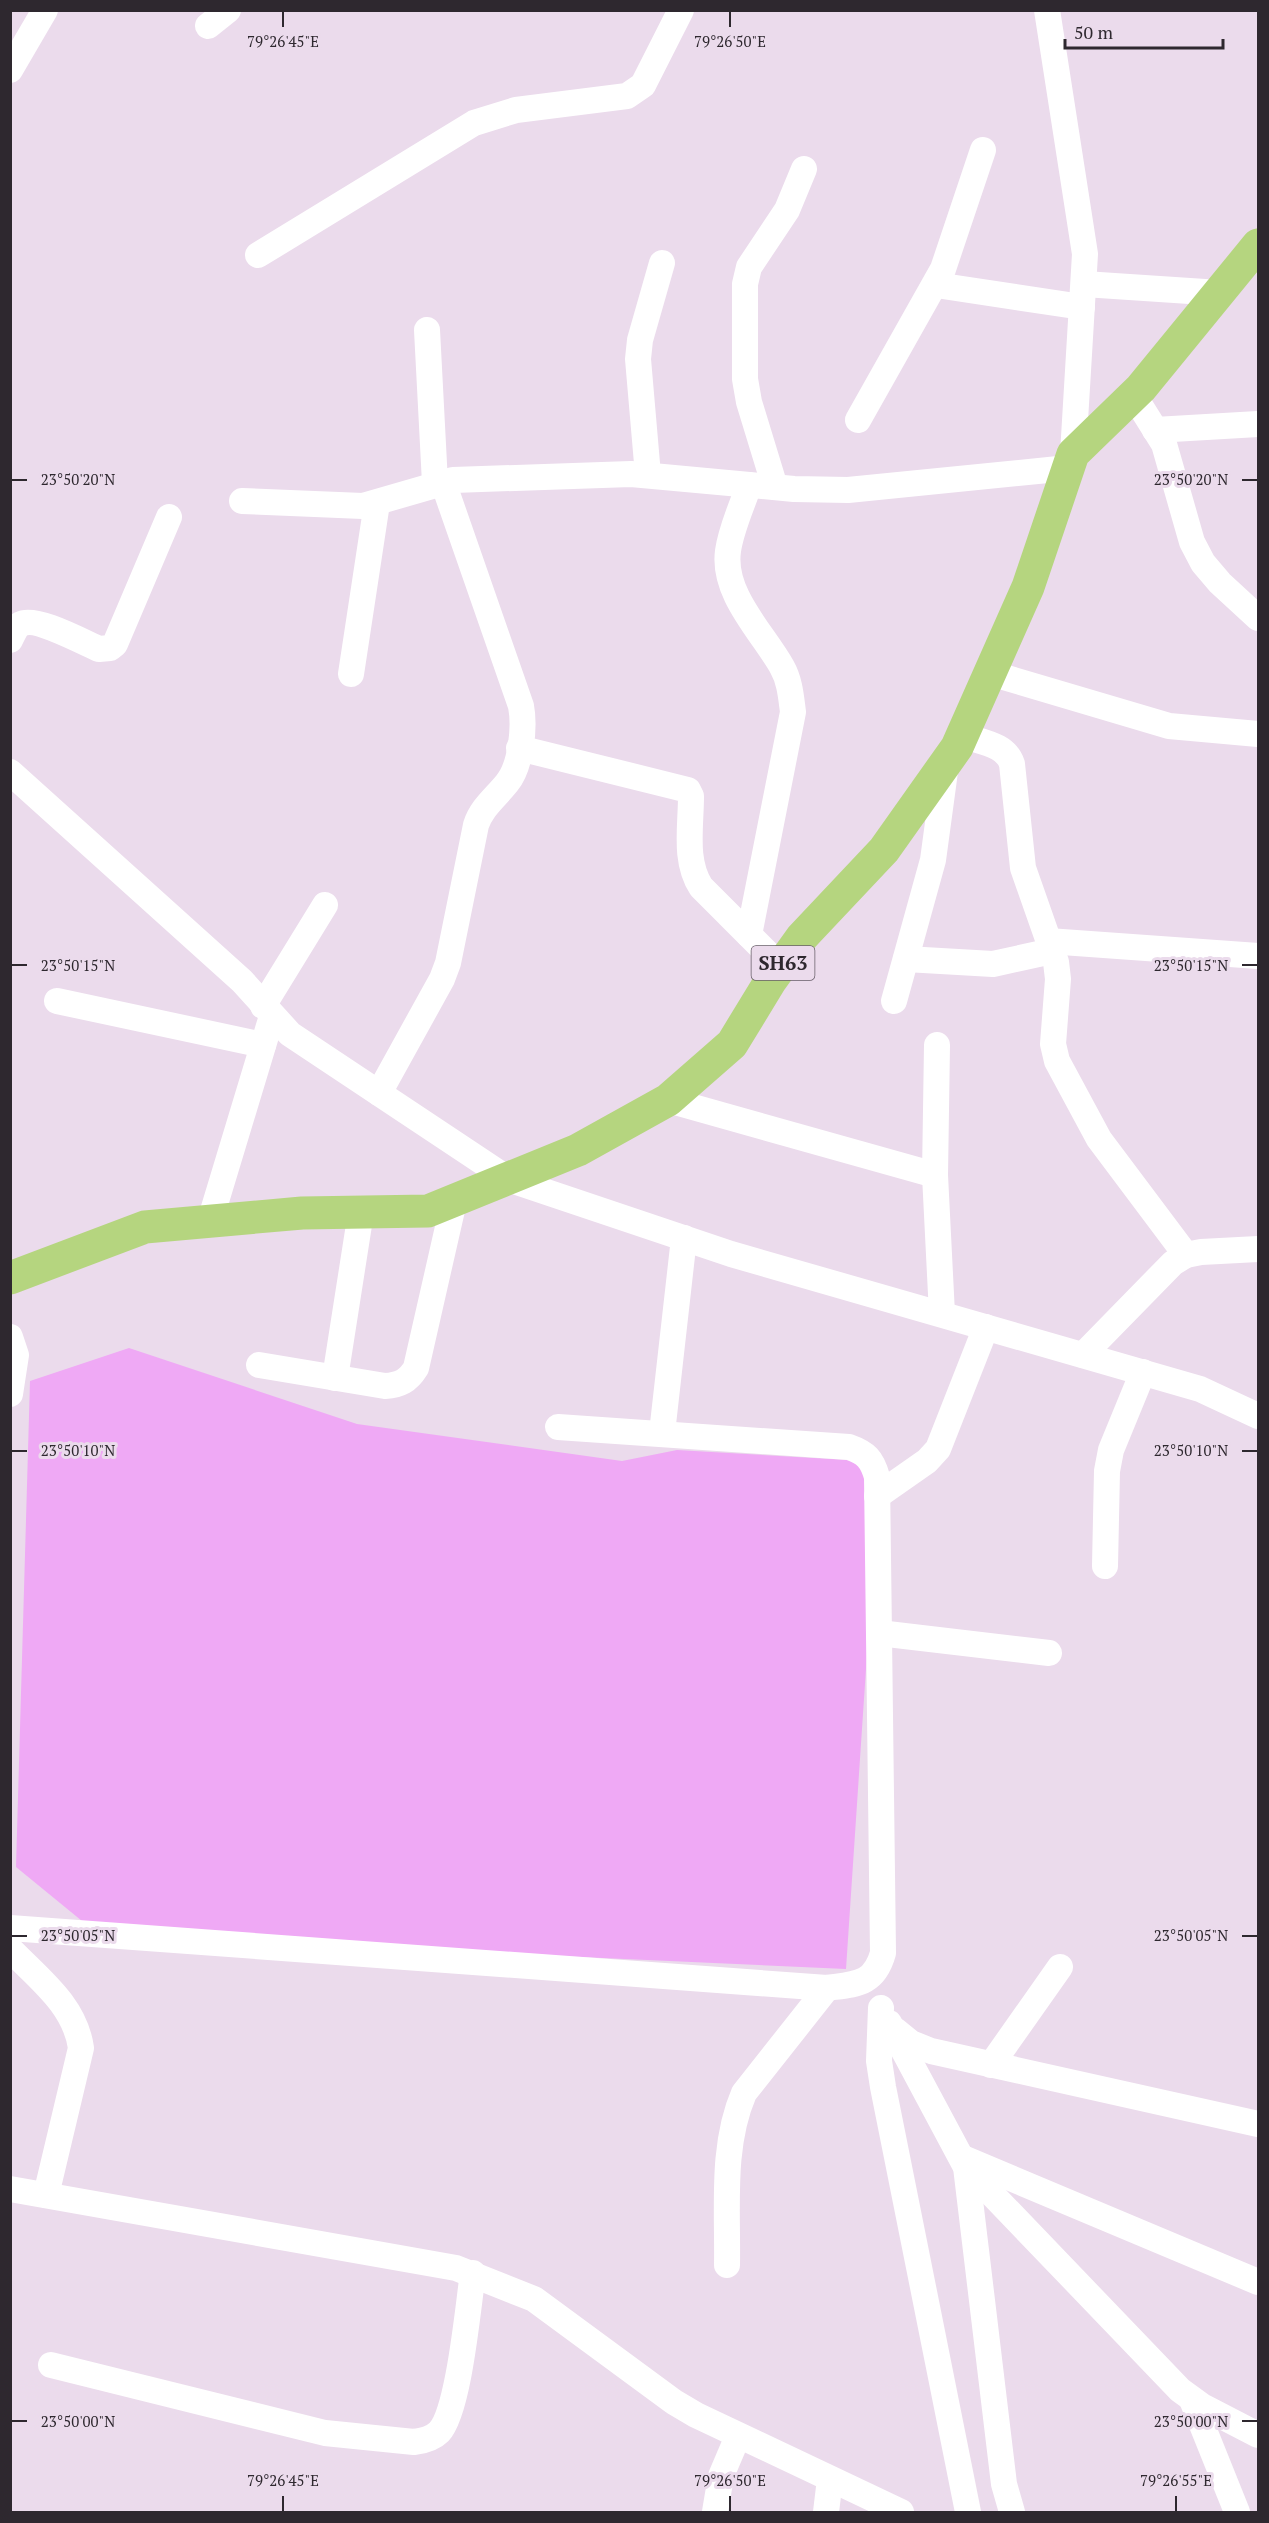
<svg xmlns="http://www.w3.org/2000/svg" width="1269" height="2523" font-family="'PT Serif',serif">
<rect width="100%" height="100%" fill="#ebdbec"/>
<!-- water -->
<path fill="#efa9f5" d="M129 1348 357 1424 622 1461 677 1450 865 1461 876 1519 846 1969 269 1943 82 1921 16 1867 30 1381Z"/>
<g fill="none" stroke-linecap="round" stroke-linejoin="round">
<!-- minor -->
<g stroke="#fff" stroke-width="26">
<path d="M1047 10 1085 254 1073 454"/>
<path d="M208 26 228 10"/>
<path d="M10 70 45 10"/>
<path d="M258 255 474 123 516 110 627 96 643 85 681 10"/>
<path d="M1084 284 1220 293"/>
<path d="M936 285 1082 307"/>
<path d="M427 330 435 483"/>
<path d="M1134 396 1164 444 1192 542 1203 563 1220 583 1258 618"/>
<path d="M858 420 943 269 983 150"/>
<path d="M1155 430 1258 424"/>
<path d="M648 475 638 359 640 340 662 263"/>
<path d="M775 487 749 402 745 379V284L749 267 787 210 804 169"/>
<path d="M242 501 363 506 453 480 631 474 794 489 848 490 1068 468"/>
<path d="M10 640C13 635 15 627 21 624 35 616 83 642 99 649L110 648 115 644 169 517"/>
<path d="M990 673 1169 726 1258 734"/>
<path d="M351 674 377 503"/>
<path d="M962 735C980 742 1006 744 1012 764L1023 868 1056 962 1058 979 1053 1044 1057 1061 1099 1139 1186 1255"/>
<path d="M519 748 688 790 691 796C691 827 684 861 701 887L781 967"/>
<path d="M10 772 242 981 290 1034 508 1179 731 1254 1200 1389 1258 1416"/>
<path d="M749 935 793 712C791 697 790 681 782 667 763 633 722 594 728 551 731 529 742 506 749 485"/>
<path d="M1048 941 1258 956"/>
<path d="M906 959 993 964 1052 951"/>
<path d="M57 1001 263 1045"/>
<path d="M894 1001 933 860 946 764"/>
<path d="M263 1006 325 905"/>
<path d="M937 1045 935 1175 942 1314"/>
<path d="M379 1093 442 979 448 963 476 825C482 807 495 798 507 783 521 766 525 727 521 706L443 482"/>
<path d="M668 1100 935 1175"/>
<path d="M210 1221 272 1016"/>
<path d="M10 1337 16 1355 10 1394"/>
<path d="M1083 1355 1173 1263 1186 1255 1201 1252 1258 1249"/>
<path d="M259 1365 385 1386C400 1385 408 1381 416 1368L454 1201"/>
<path d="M335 1378 361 1212"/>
<path d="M662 1433 684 1238"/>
<path d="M877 1496 927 1461 938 1449 986 1327"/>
<path d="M1105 1566 1107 1471 1111 1450 1143 1372"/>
<path d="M879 1633 1049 1653"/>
<path d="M10 1928 827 1988C856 1984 874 1985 883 1953L877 1477C872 1459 866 1453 849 1447L558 1427"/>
<path d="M10 1949C39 1979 75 2005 81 2048L46 2195"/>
<path d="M881 2008 879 2061 883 2087 968 2512"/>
<path d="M889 2023 966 2167 1004 2484 1012 2512"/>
<path d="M895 2030 911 2043 931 2051 1258 2124"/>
<path d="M991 2065 1060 1967"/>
<path d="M963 2158 1258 2282"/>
<path d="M966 2167 1180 2390 1202 2406 1258 2435"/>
<path d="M10 2189 456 2268 534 2299 674 2402 696 2415 901 2512"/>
<path d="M727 2265C728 2208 721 2146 744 2093L827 1988"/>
<path d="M51 2365 325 2433 414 2442C423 2441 432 2439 439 2432 459 2411 468 2306 473 2273"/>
<path d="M1192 2400 1237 2512"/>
<path d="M715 2512 721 2476 738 2436"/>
<path d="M826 2512 830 2479"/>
</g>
<!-- major -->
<path stroke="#b5d57f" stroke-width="33" d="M10 1278 145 1227 302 1213 428 1211 578 1150 668 1100 732 1044 771 980 802 937 884 850 957 747 1028 587 1073 454 1141 388 1258 245"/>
</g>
<!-- ticks -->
<path fill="none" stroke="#2e282f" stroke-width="2" d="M283 12V27M730 12V27M12 480H27M1242 480H1257M12 965H27M1242 965H1257M12 1451H27M1242 1451H1257M12 1936H27M1242 1936H1257M12 2421H27M1242 2421H1257M283 2496V2511M730 2496V2511M1176 2496V2511"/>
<g text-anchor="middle" stroke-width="6" stroke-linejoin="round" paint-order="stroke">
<!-- shield labels -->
<rect fill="#ebdbec" stroke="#675e68" stroke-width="1.5" x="751.5" y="946" width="63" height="34" rx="4.5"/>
<g font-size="20" font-weight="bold" fill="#2e282f">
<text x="783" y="970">SH63</text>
</g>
</g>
<g font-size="15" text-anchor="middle" fill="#2e282f" stroke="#ebdbec" stroke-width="6" stroke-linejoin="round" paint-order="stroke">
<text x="283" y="47">79°26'45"E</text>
<text x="730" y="47">79°26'50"E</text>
<text x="78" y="485">23°50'20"N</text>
<text x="1191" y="485">23°50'20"N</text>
<text x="78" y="971">23°50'15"N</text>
<text x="1191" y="971">23°50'15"N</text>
<text x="78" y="1456">23°50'10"N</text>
<text x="1191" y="1456">23°50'10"N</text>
<text x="78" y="1941">23°50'05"N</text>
<text x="1191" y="1941">23°50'05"N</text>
<text x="78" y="2427">23°50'00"N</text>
<text x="1191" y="2427">23°50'00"N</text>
<text x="283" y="2486">79°26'45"E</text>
<text x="730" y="2486">79°26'50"E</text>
<text x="1176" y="2486">79°26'55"E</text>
</g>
<!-- border -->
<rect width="1269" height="2523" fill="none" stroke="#2e282f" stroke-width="24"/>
<!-- scale -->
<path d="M1065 39v9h158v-9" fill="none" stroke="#2e282f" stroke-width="3"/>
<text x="1074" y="39" font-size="18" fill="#2e282f" stroke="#ebdbec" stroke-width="4.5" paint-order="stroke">50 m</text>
</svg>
